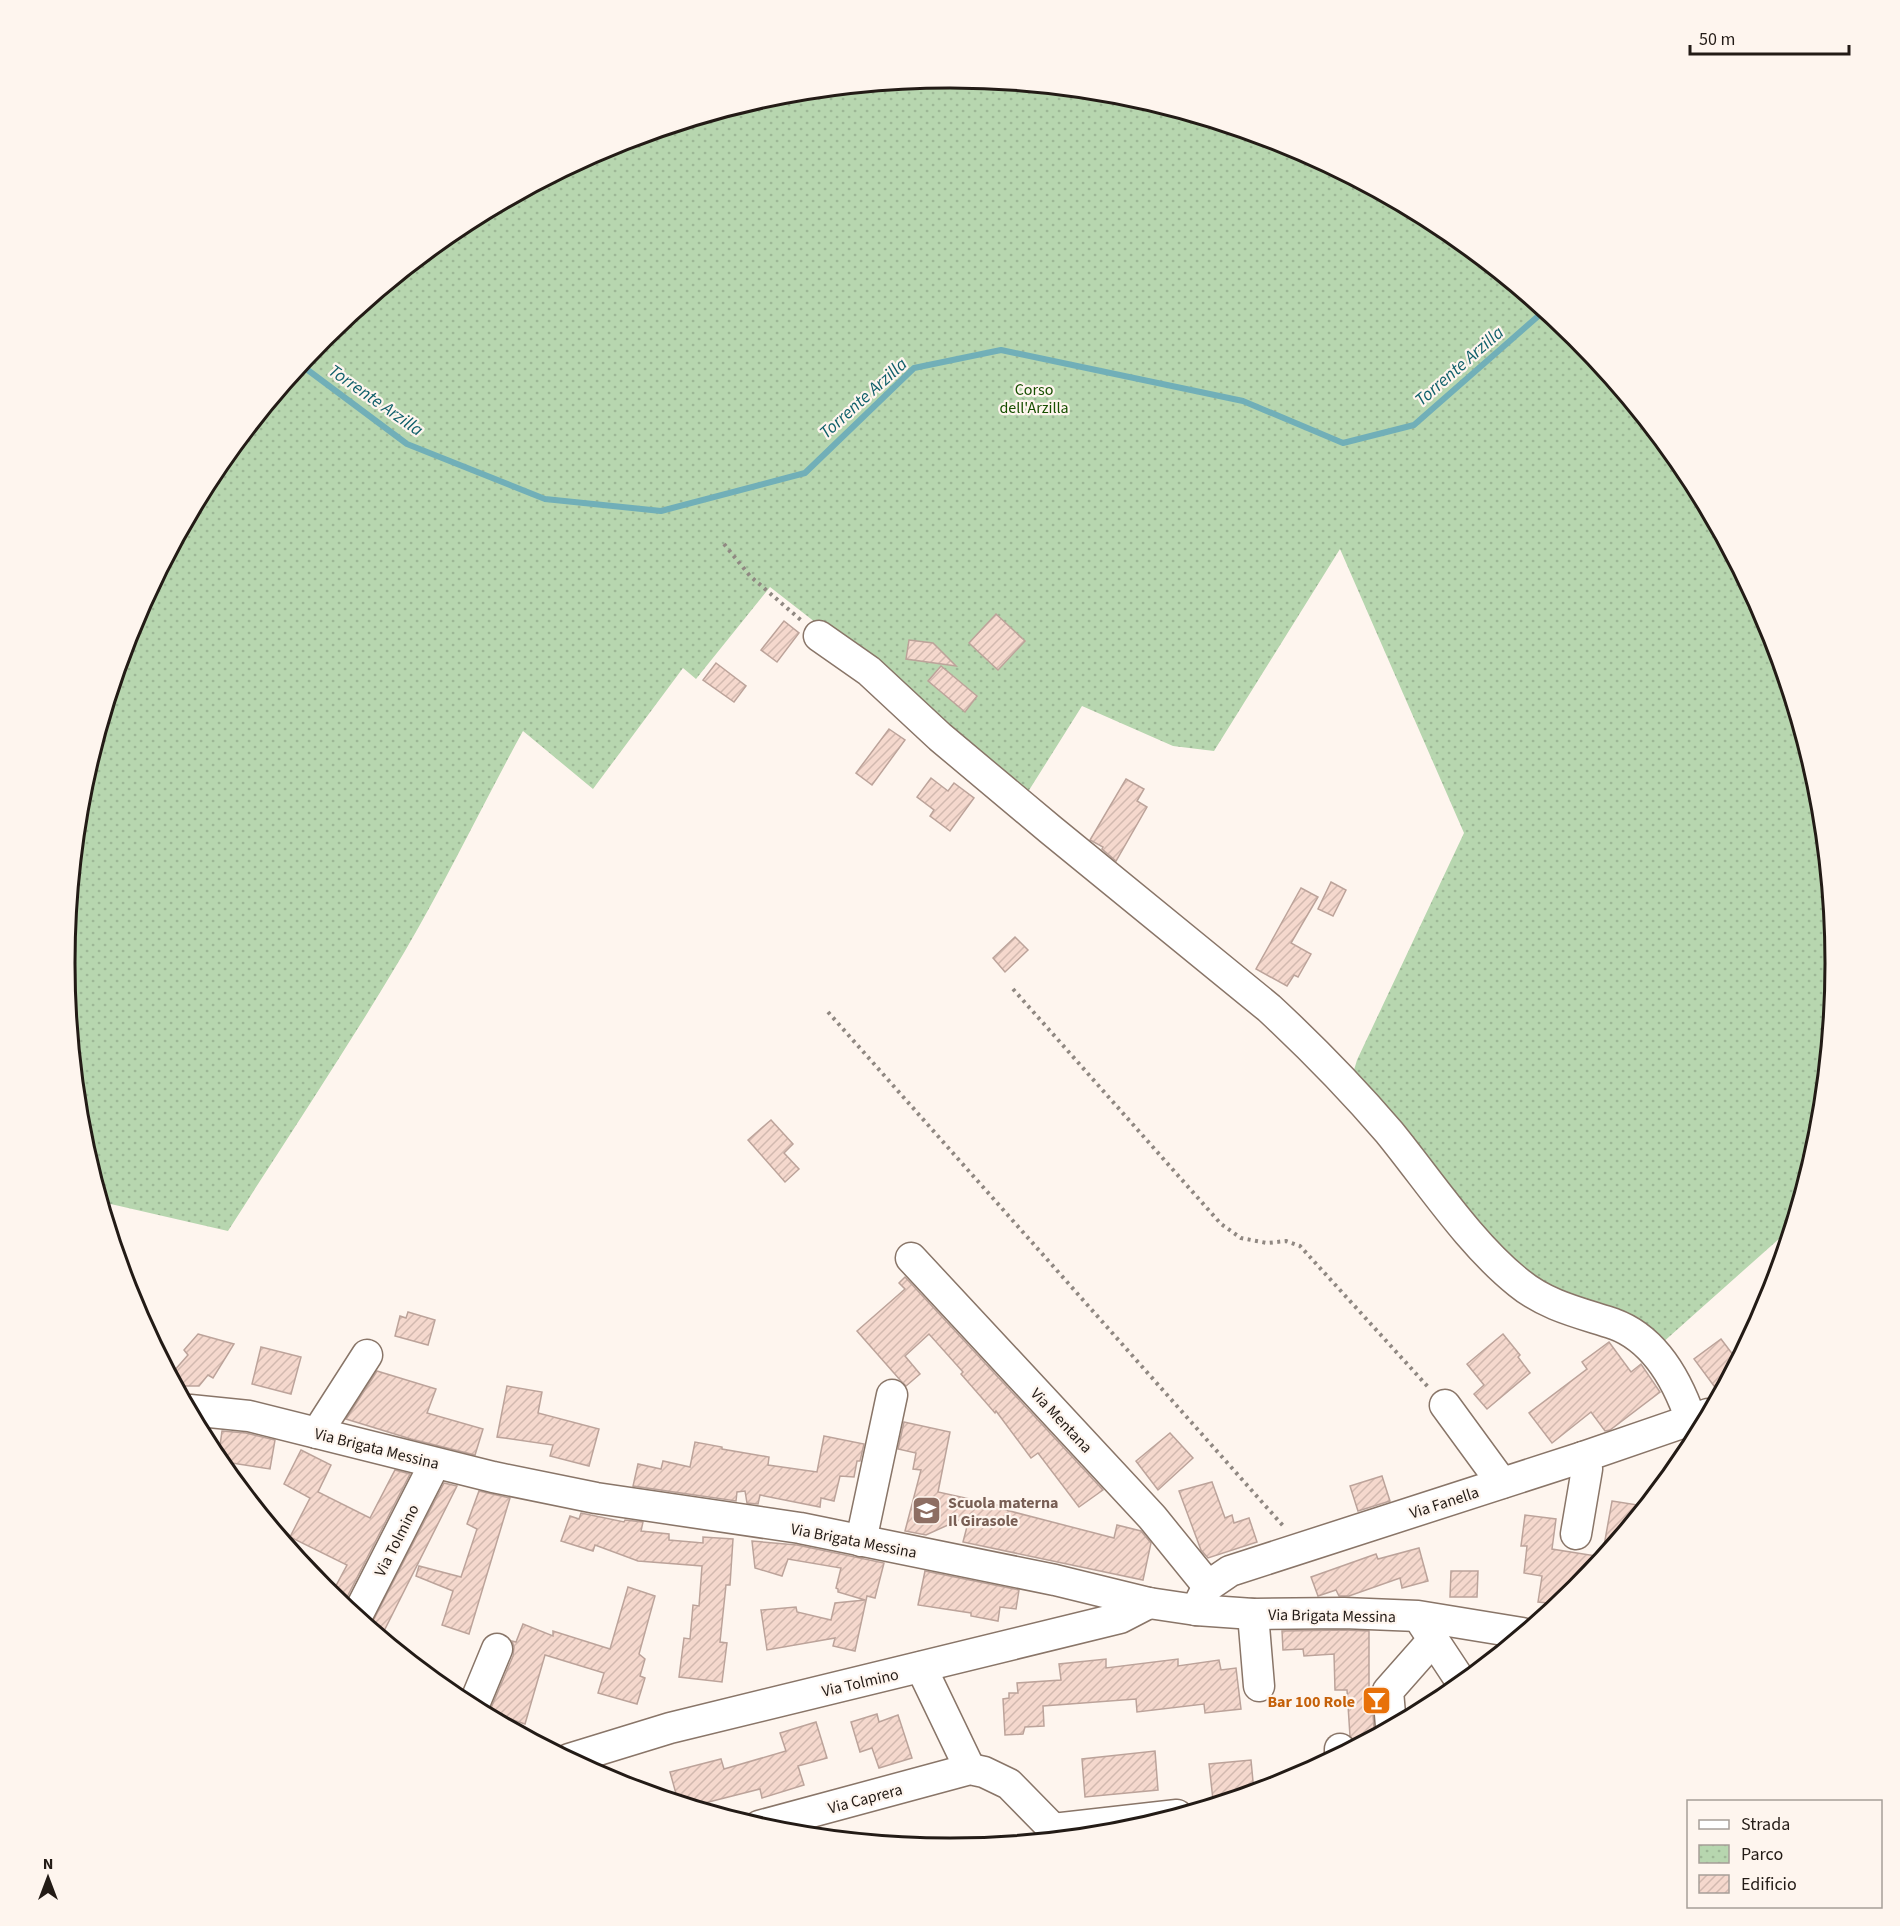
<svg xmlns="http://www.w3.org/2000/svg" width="1900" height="1926" font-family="'Source Sans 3',sans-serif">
<defs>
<pattern id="park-dots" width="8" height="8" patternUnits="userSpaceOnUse" patternTransform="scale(1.5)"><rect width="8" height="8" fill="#b7d6af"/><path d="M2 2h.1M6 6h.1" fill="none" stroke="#9db796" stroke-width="1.8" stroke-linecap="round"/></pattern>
<pattern id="building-hatch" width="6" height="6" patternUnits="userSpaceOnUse" patternTransform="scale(1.5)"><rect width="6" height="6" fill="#f5d8cd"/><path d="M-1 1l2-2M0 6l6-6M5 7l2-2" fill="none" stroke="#d2b9af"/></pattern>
</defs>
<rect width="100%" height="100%" fill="#fef5ee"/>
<!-- park -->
<path fill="url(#park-dots)" d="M950 78 1123 95 1289 145 1442 227 1576 337 1686 471 1768 624 1819 791 1835 963 1818 1136 1790 1229 1661 1344 1539 1289 1351 1080 1357 1060 1464 833 1340 549 1214 751 1173 746 1082 706 1026 795 838 640 770 587 696 679 683 668 593 789 523 731C483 804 447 879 405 951 349 1046 287 1138 228 1231L102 1202 81 1135 65 963 82 790 132 624 214 471 324 337 458 227 611 145 778 94Z"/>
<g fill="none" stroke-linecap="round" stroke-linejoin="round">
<!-- stream -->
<path stroke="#71afb8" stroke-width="6" d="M301 365 407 444 545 499 661 511 805 473 914 368 1001 350 1243 401 1343 443 1414 425 1544 311"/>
</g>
<!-- building -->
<g fill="url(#building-hatch)" stroke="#bca39a" stroke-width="1.5">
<path d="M996 614 1025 641 998 670 969 643Z"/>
<path d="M784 621 799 633 777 662 761 650Z"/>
<path d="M909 640 933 643 956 666 906 659Z"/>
<path d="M716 663 746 686 734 702 703 680Z"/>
<path d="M941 666 977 696 965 712 928 681Z"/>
<path d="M889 729 905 740 872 785 856 773Z"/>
<path d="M931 778 948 791 954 783 974 798 950 831 930 816 934 810 917 797Z"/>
<path d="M1126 779 1144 789 1137 801 1147 807 1116 861 1102 849 1103 847 1090 840Z"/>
<path d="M1331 882 1346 890 1333 916 1318 909Z"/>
<path d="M1301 888 1318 897 1291 943 1311 954 1298 977 1294 975 1287 986 1256 969Z"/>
<path d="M1015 937 1028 950 1005 972 993 958Z"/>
<path d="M771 1120 793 1144 784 1153 799 1169 785 1182 748 1140Z"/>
<path d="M905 1277 1103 1490 1079 1507 1038 1453 1031 1458 996 1411 995 1413 961 1374 963 1372 929 1334 905 1356 920 1374 906 1386 901 1381 857 1331 905 1289 899 1283Z"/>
<path d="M408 1312 435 1320 428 1345 395 1336 400 1316 406 1318Z"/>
<path d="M198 1334 234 1344 213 1378 208 1375 199 1386H182L173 1372 188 1355 184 1350Z"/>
<path d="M1503 1334 1520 1355 1518 1357 1530 1373 1487 1409 1474 1394 1484 1385 1467 1364Z"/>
<path d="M1721 1339 1737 1360 1729 1375 1714 1386 1694 1359Z"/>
<path d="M1609 1342 1631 1372 1641 1364 1660 1392 1610 1430 1605 1431 1591 1412 1552 1443 1529 1413 1587 1369 1582 1362Z"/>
<path d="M261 1347 301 1357 291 1394 252 1384Z"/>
<path d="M377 1371 436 1389 427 1413 483 1429 475 1455 411 1439 346 1419Z"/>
<path d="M507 1386 542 1392 538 1413 599 1429 589 1466 550 1456 553 1445 497 1437Z"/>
<path d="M904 1422 950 1432 938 1492 1002 1506V1509L1114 1538 1117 1525 1141 1531 1151 1543 1143 1580 963 1542 970 1515 926 1535 905 1531 921 1470 913 1469 916 1453 898 1449Z"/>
<path d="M222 1431 246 1433 275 1440 270 1469 219 1461 218 1460Z"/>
<path d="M1170 1433 1193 1458 1158 1490 1136 1461Z"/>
<path d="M824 1436 864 1444 860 1461H857L854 1477 840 1476 834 1501 821 1498 820 1507 760 1495 758 1504 747 1503 745 1491 737 1492 736 1501 633 1486 638 1464 661 1469 663 1461 690 1467 695 1442 722 1447V1449L769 1457 768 1465 817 1472Z"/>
<path d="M301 1450 331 1465 318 1492 370 1518 395 1470 410 1474 343 1605 331 1595 347 1565 290 1537 310 1498 284 1484Z"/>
<path d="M1382 1476 1390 1501 1358 1511 1350 1486Z"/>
<path d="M1212 1482 1225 1518 1232 1515 1234 1523 1249 1518 1257 1542 1208 1558 1201 1550 1179 1491Z"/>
<path d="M444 1483 457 1486 384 1631 371 1625Z"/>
<path d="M479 1491 510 1498 469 1634 442 1625 453 1591 416 1576 419 1566 461 1577 477 1529 467 1524Z"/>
<path d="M1612 1501 1638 1505 1636 1516 1576 1589 1558 1604 1538 1602 1542 1576 1524 1573 1527 1546H1521L1525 1515 1556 1519 1552 1549 1602 1557Z"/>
<path d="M581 1513 624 1522 625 1520 643 1522 641 1531 669 1534V1540L703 1543V1537L733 1539 730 1585H726L720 1642 727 1643 722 1682 679 1677 684 1638 690 1639 693 1605 699 1606 702 1566 638 1561 595 1545 593 1551 561 1541 570 1516 579 1519Z"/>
<path d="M752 1541 797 1545 884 1563 875 1598 867 1596 855 1651 833 1646 835 1638 767 1650 761 1610 796 1607 797 1612 831 1620 835 1603 865 1600 838 1592V1589L836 1588 841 1568 788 1559 782 1576 755 1568Z"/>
<path d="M1419 1548 1428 1581 1402 1588 1400 1578 1349 1596H1339L1336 1590 1318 1596 1311 1577 1376 1554 1378 1559Z"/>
<path d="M925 1571 1019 1590 1016 1609 1000 1607 998 1621 971 1616V1613L918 1605Z"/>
<path d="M1451 1571H1478L1477 1597H1450Z"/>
<path d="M628 1587 655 1596 639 1654 645 1659 640 1676 645 1678 637 1704 598 1693 604 1673 545 1655 525 1724 510 1719 508 1724 488 1715 513 1656 514 1647 512 1641 516 1642 523 1624 553 1636V1631L610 1649Z"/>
<path d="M1344 1630 1369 1631V1689H1371L1374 1727 1376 1734 1356 1745 1350 1736 1347 1690H1335L1334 1654 1304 1656 1303 1649 1283 1650 1282 1631Z"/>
<path d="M1106 1659V1668L1178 1659V1666L1219 1660 1221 1670 1236 1668 1241 1709 1205 1713 1204 1704 1137 1712 1136 1699 1043 1706 1044 1726 1025 1727 1023 1734 1005 1735 1003 1699 1009 1698V1693H1018L1017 1683 1061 1680 1059 1664Z"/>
<path d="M877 1714 879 1722 898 1715 912 1758 879 1768 872 1748 860 1752 851 1722Z"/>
<path d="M816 1722 827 1758 798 1766 804 1785 762 1798 760 1789 693 1806 678 1801 670 1772 721 1759 724 1769 786 1751 780 1733Z"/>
<path d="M1155 1751 1158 1790 1085 1797 1082 1759Z"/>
<path d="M1251 1760 1254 1792 1232 1798 1213 1800 1209 1764Z"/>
</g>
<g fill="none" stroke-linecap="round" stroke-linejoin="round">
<defs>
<g id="minor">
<path d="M819 636 869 671 940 737 1051 830 1269 1008C1311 1047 1352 1089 1389 1132 1429 1181 1470 1244 1519 1283 1547 1306 1581 1313 1614 1324 1655 1339 1678 1382 1691 1420"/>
<path d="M911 1258 1152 1517 1208 1586"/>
<path d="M1445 1405 1502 1483"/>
<path d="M190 1410 249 1416 493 1477 596 1498 800 1528 1055 1580 1149 1603 1196 1610 1253 1614 1344 1613 1418 1616 1522 1633"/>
<path d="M317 1433 367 1355"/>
<path d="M1576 1534 1587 1469 1583 1457"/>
<path d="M861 1541 892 1395"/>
<path d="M1196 1610 1208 1586 1230 1571 1583 1457 1708 1414"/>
<path d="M1253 1614 1259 1686"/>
<path d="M357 1616 435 1463"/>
<path d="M1423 1624 1462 1683"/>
<path d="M921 1667 970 1769"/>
<path d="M473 1707 497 1649"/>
<path d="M1391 1726 1388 1691 1433 1640"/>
<path d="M1340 1749V1754"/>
<path d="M569 1759 670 1728 1120 1618 1149 1603"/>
<path d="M759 1826 970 1769 984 1772 1009 1784 1062 1838"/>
<path d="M1053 1829 1177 1815"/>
</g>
</defs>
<!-- minor casing -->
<use href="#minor" stroke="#897568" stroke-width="33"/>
<!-- path -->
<g stroke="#908882" stroke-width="4" stroke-dasharray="3 4.5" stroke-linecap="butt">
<path d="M724 544 750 576 802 621"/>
<path d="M1013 989 1221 1224 1241 1238 1267 1243 1286 1241 1300 1246 1429 1388"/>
<path d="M828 1012 1285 1528"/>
</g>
<!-- minor -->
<use href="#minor" stroke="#fff" stroke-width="30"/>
</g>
<!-- icons -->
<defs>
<symbol id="school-square" viewBox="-11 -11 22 22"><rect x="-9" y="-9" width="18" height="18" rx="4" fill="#8d6e63" stroke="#fef5ee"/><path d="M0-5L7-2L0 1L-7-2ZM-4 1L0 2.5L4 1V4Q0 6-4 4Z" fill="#fff"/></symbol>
<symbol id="bar-square" viewBox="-11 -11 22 22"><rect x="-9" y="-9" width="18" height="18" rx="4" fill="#e8710a" stroke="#fef5ee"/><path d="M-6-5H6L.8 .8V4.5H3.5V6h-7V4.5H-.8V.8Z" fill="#fff"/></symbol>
</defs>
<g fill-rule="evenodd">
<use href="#school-square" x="910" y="1494" width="33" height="33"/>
<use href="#bar-square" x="1360" y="1684" width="33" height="33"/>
</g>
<g text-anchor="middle" stroke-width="4.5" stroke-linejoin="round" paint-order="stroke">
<!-- park labels -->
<g font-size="16" fill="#174f00" stroke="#fef5ee">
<text x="1034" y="395">Corso<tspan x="1034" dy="18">dell'Arzilla</tspan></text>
</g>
<!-- street labels -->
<g font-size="16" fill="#231b16" stroke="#fef5ee">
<text transform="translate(1062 1420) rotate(47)" y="6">Via Mentana</text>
<text transform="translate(377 1448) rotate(14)" y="6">Via Brigata Messina</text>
<text transform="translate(1444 1502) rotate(-18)" y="6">Via Fanella</text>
<text transform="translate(396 1540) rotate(-63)" y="6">Via Tolmino</text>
<text transform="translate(854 1540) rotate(11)" y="6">Via Brigata Messina</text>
<text transform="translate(1332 1615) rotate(1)" y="6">Via Brigata Messina</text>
<text transform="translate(860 1682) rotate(-13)" y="6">Via Tolmino</text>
<text transform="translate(865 1798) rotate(-15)" y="6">Via Caprera</text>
</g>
<!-- education labels -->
<g font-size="16" font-weight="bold" fill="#785e54" stroke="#fef5ee" text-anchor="start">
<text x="948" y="1508">Scuola materna<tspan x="948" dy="18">Il Girasole</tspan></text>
</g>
<!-- food labels -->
<g font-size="16" font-weight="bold" fill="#c56008" stroke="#fef5ee" text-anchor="end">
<text x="1355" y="1707">Bar 100 Role</text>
</g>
<!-- water labels -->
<g font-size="18" font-style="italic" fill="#11606b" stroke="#fef5ee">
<text transform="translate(1459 366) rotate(-41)" y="6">Torrente Arzilla</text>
<text transform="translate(863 398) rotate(-42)" y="6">Torrente Arzilla</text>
<text transform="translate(376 400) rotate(35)" y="6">Torrente Arzilla</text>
</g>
</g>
<!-- crop -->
<path d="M0 0H1900V1926H0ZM75 963a875 875 0 1 1 1750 0a875 875 0 1 1-1750 0Z" fill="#fef5ee" fill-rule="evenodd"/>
<path fill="none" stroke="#231b16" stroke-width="3" d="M75 963a875 875 0 1 1 1750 0a875 875 0 1 1-1750 0Z"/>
<!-- legend -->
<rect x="1687" y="1800" width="195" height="108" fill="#fef5ee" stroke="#a69e98" stroke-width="1.5"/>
<rect x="1699" y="1820" width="30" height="9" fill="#ffffff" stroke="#a69e98" stroke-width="1.5"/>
<text x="1741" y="1830" font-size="18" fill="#231b16">Strada</text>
<rect x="1699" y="1845" width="30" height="18" fill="url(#park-dots)" stroke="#a69e98" stroke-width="1.5"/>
<text x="1741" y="1860" font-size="18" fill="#231b16">Parco</text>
<rect x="1699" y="1875" width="30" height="18" fill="url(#building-hatch)" stroke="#a69e98" stroke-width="1.5"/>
<text x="1741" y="1890" font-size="18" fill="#231b16">Edificio</text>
<!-- north arrow -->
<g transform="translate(48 1878)" stroke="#fef5ee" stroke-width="4.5" paint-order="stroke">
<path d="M0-4.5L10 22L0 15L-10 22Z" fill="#231b16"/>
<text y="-9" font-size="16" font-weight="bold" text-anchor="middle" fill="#231b16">N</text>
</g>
<!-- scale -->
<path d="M1690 45v9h159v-9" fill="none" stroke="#231b16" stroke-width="3"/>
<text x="1699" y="45" font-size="18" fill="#231b16" stroke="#fef5ee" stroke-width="4.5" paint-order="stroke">50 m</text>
</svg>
